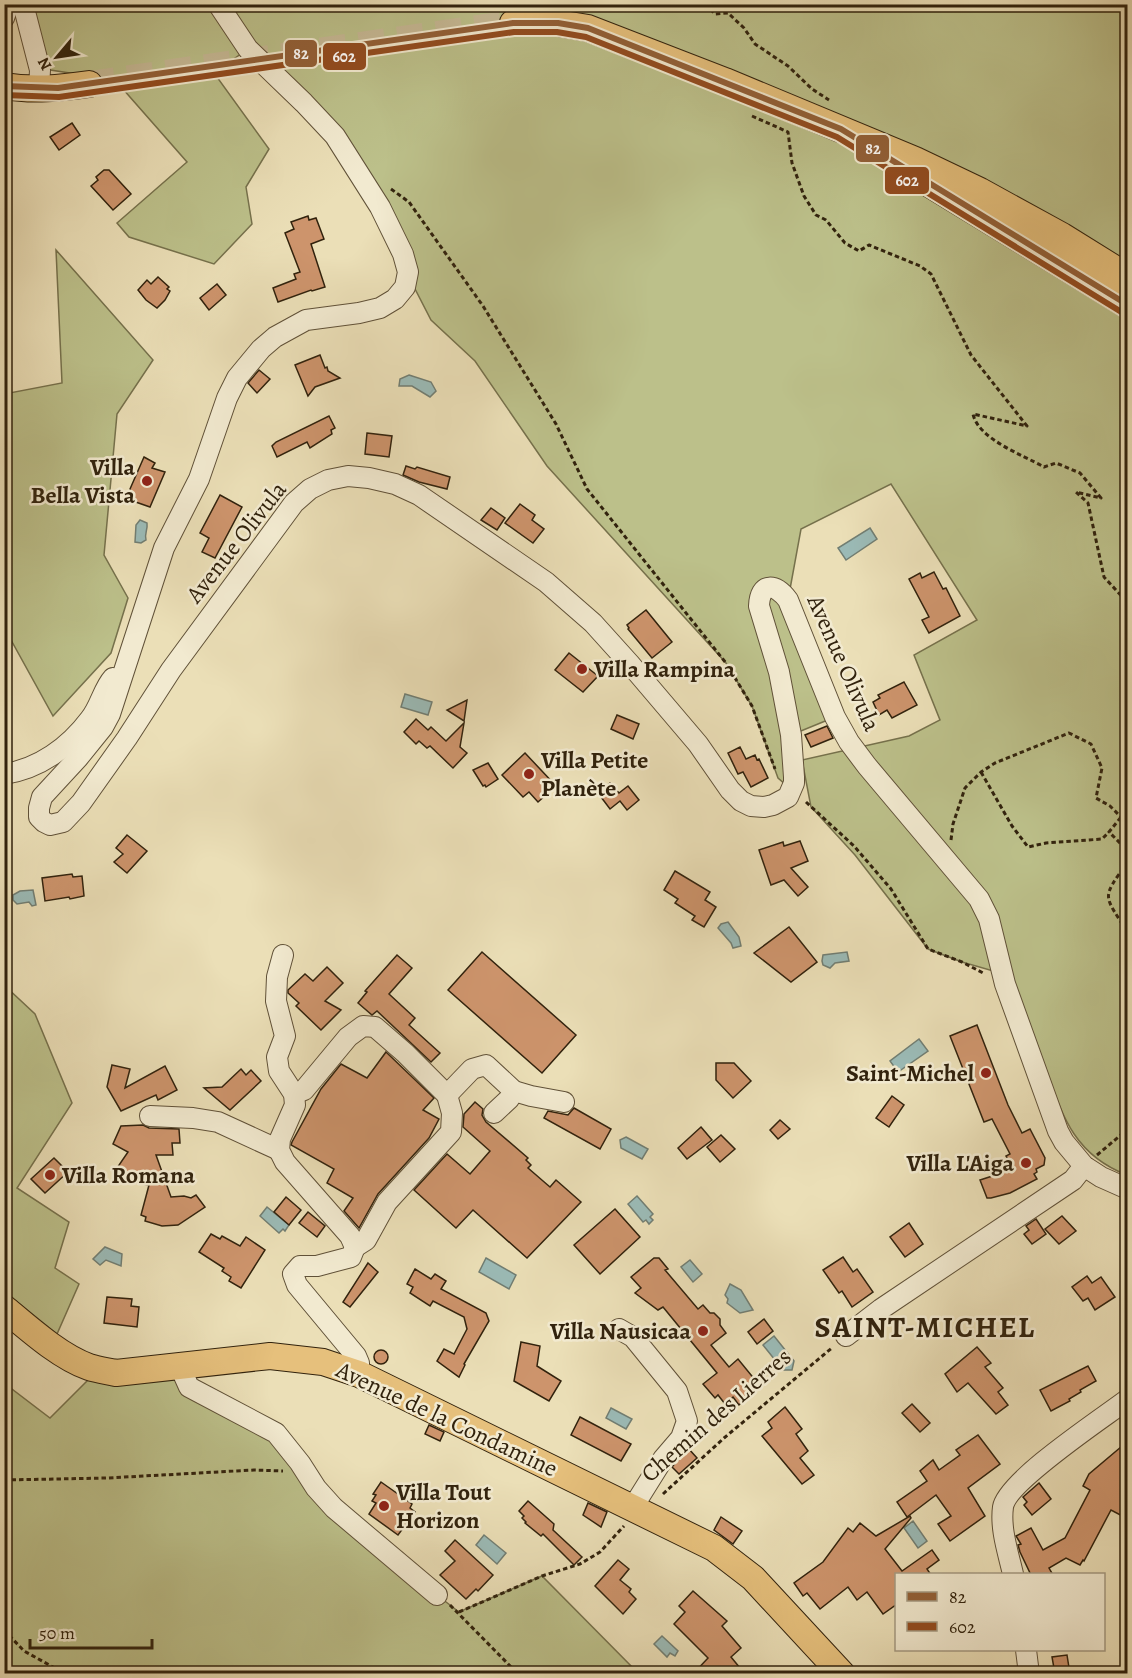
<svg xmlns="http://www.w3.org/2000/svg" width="1132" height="1678" font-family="Alegreya,serif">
<rect width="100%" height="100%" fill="#ebdfb7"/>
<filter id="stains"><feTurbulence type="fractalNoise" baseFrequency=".00333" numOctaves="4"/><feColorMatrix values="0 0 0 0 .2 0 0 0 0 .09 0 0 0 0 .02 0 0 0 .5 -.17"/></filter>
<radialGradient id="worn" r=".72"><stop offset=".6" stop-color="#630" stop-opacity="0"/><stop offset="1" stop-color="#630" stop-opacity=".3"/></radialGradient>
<!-- green -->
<g fill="#bcc08a" stroke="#76714c" stroke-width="1.5">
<path d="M26 5H1127V1175C1070 1153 1061 1110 1042 1058 1032 1030 1022 1003 1011 976L962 962 928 949 855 855 811 807 802 760 909 736 940 720 914 655 977 620 891 484 801 529 788 600 835 717 791 735 792 790 778 778 752 706 726 663 547 466 475 361 431 320 412 283 409 250 255 44 214 73 269 149 246 187 252 224 214 264 129 237 117 223 187 162 115 80 44 69Z"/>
<path d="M56 250 153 360 117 414 104 555 128 598 111 653 53 716 5 629 4 394 62 383Z"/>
<path d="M4 985 35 1014 72 1103 17 1188 69 1222 55 1268 79 1284 57 1334 5 1292Z"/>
<path d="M91 1377H182L276 1433 300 1463 437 1595 459 1612 542 1576 638 1673H5L4 1383 50 1418Z"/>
</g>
<!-- water -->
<g fill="#9bbbb7" stroke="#717e73" stroke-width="1.5">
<path d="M409 375 431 382 436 391 430 397 412 386H399L400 379Z"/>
<path d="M140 520 147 523C148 530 144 534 146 540L141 543 135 542 136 525Z"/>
<path d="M870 528 877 539 846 560 838 548Z"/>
<path d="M405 694 432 702 428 715 401 707Z"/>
<path d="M33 890 36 905 32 906 29 902 17 904 13 900V895L20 891Z"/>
<path d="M728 922 739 937 741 946 733 948 731 943 718 928 721 924Z"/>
<path d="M847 952 849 961 835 963 830 968 823 965 822 961 823 955Z"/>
<path d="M919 1039 928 1051 898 1072 890 1061Z"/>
<path d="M626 1137 648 1149 642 1159 621 1148 620 1140Z"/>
<path d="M637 1196 653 1214 650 1217 653 1220 649 1224 646 1220 643 1222 628 1204Z"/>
<path d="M267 1207 289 1225 285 1231 283 1229 279 1233 260 1216Z"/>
<path d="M105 1247 122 1254 121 1266 106 1260 100 1265 93 1259Z"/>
<path d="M486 1258 516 1275 509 1289 479 1272Z"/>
<path d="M690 1260 702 1274 693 1282 681 1267Z"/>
<path d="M730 1284 741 1290 753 1310 740 1313 727 1303 728 1299 725 1295Z"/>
<path d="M774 1336 794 1361 792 1370H783L763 1345Z"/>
<path d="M611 1408 632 1419 626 1429 606 1418Z"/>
<path d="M913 1521 927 1541 918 1548 904 1528Z"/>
<path d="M484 1535 506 1553 497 1564 476 1545Z"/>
<path d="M662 1636 678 1651 675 1656 670 1653 667 1657 654 1644Z"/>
</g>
<!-- building -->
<g fill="#cd946c" stroke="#31220d" stroke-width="1.5">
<path d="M72 123 80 135 59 150 50 137Z"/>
<path d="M104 170H109L131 194 113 210 91 186 98 180 96 177Z"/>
<path d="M308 216 309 220 316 218 324 239 311 244 325 287 312 291 311 290 278 302 273 288 296 279 294 274 300 272 285 233 294 229 291 222Z"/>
<path d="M158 277 169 287 167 289 170 291 165 300 157 308 146 300 138 290 147 280 151 284Z"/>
<path d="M217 284 226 295 209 310 200 298Z"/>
<path d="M320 355 325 368 327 367 328 371 340 378 315 387 308 396 295 365Z"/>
<path d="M259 370 270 379 257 393 248 383Z"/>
<path d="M329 416 335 428 331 430 332 434 310 448 307 442 277 457 272 446 276 442Z"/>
<path d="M367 433 392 436 389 457 365 454Z"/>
<path d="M144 457 155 463 152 468 165 472 150 507 130 500 132 496 130 489Z"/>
<path d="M406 466 415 469 417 467 450 477 447 489 419 482 403 475Z"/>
<path d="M220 495 242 507 215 558 202 552 209 538 200 533Z"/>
<path d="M520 504 535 515 532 520 544 529 533 543 505 523Z"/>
<path d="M491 508 505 518 497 530 481 520Z"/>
<path d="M934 572 943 589 946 588 960 616 929 633 922 620 929 617 909 579 920 573 922 578Z"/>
<path d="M646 610 672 642 652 658 628 629 629 628 627 625Z"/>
<path d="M569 653 598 676 583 692 555 670Z"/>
<path d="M904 682 917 705 892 718 887 710 879 715 873 702 880 698 878 695Z"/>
<path d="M467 700 464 721 447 710Z"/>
<path d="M617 715 639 724 633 739 611 729Z"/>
<path d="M416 719 428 730 431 727 446 741 464 723 460 747 467 753 453 768 430 746 427 748 419 741 416 744 404 732Z"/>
<path d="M827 726 833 738 811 747 805 735Z"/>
<path d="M740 747 746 759 755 755 757 760 759 759 768 778 751 787 743 772 738 774 728 753Z"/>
<path d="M525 753 556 786 538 802 529 792 523 797 502 775Z"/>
<path d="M488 763 498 779 486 787 485 785 483 786 473 770Z"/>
<path d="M610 783 619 793 628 786 639 800 627 810 620 801 610 809 598 793Z"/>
<path d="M127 835 147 851 127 873 114 862 123 854 116 848Z"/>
<path d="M800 841 808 861 791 868 808 887 798 896 784 880 771 885 759 850 783 842 784 846Z"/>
<path d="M675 871 710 892 705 900 716 907 704 927 692 920 695 916 675 903 678 899 664 890Z"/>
<path d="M72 874 73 877 82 876 84 896 70 899 69 897 45 901 42 878Z"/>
<path d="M789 927 817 962 791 982 754 953Z"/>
<path d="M482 952 576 1035 542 1073 448 990Z"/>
<path d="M397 955 412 968 389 994 415 1018 409 1025 440 1053 431 1062 377 1011 372 1015 358 1003 367 992 365 991Z"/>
<path d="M327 967 343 983 325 1001 341 1010 321 1030 296 1006 299 1003 288 993V990L305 974 313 981Z"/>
<path d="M977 1025 1008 1105 1022 1133 1030 1129 1045 1158 1044 1165 1036 1169 1037 1172 1034 1174 1037 1179 1010 1193 991 1198H987L980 1180 1014 1169 1006 1156 1010 1154 992 1119 984 1122 950 1036Z"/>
<path d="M386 1052 434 1098 423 1110 439 1119 429 1138 378 1194 359 1228 344 1211 353 1198 327 1183 334 1169 291 1145 292 1142 321 1089 341 1064 367 1078Z"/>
<path d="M716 1063H734L751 1081 733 1098 716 1080Z"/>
<path d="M112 1065 130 1069 125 1088 165 1066 177 1090 158 1100 156 1095 121 1111 107 1087Z"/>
<path d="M241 1069 246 1075 251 1070 261 1081 230 1110 204 1088 222 1087Z"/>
<path d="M892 1096 904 1105 889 1127 876 1118Z"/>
<path d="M475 1102 483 1109 482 1115 486 1122 528 1158 526 1160 531 1165 528 1168 550 1187 556 1180 581 1202 527 1258 473 1210 456 1228 414 1190 447 1154 470 1174 490 1151 463 1127 464 1114Z"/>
<path d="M574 1108 611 1129 600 1149 544 1118 548 1111 568 1115Z"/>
<path d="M780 1120 790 1129 778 1139 770 1130Z"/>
<path d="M143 1125 149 1128 179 1129 180 1143H172L173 1155H156L171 1197 184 1196 191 1198 196 1195 205 1207 178 1225 162 1226 145 1221 146 1217 141 1215 149 1185 129 1182 118 1175 121 1171 117 1168 128 1152 113 1144 121 1126Z"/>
<path d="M701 1127 712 1140 687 1159 678 1148Z"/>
<path d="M721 1135 735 1149 720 1162 707 1147Z"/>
<path d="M54 1158 68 1172 45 1193 31 1179Z"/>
<path d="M286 1197 301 1210 289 1225 274 1212Z"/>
<path d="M615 1209 640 1237 600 1274 574 1245Z"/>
<path d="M308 1212 325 1226 317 1237 299 1223Z"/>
<path d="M1062 1216 1076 1231 1059 1244 1045 1229Z"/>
<path d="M1036 1219 1046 1234 1032 1244 1024 1234 1029 1230 1026 1226Z"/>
<path d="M909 1223 923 1244 905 1257 890 1237Z"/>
<path d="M211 1234 220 1239 222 1236 240 1246 246 1237 265 1250 241 1288 229 1281 231 1277 222 1271 224 1268 199 1252Z"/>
<path d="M843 1257 853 1272 857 1269 873 1292 852 1307 842 1291 839 1293 823 1270Z"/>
<path d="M654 1258H659L668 1269 665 1270 698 1309 703 1305 710 1313H714L720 1319V1325L726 1333 711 1345 729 1367 738 1359 760 1386 739 1405 733 1397 725 1404 718 1395 715 1398 703 1384 717 1373 663 1307 658 1310 635 1293 641 1288 631 1277Z"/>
<path d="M368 1263 378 1272 350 1307 343 1302Z"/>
<path d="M415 1269 431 1279 435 1274 446 1281 441 1289 486 1313 489 1321 464 1364 465 1365 459 1377 437 1361 444 1349 454 1354 467 1329 464 1317 433 1301 430 1306 410 1293 413 1287 407 1284Z"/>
<path d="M1087 1276 1092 1283 1101 1277 1115 1297 1095 1310 1088 1298 1083 1301 1072 1287Z"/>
<path d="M107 1297 132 1299 131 1306 139 1307 137 1327 104 1323Z"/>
<path d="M764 1319 773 1331 757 1344 748 1332Z"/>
<path d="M521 1342 540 1346 537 1366 561 1381 549 1401 514 1381Z"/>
<path d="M977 1347 991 1363 985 1367 1003 1388 998 1392 1008 1405 996 1414 968 1383 957 1392 945 1374Z"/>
<circle cx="381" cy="1357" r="7"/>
<path d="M1088 1366 1096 1381 1080 1390 1081 1392 1069 1399 1070 1401 1051 1411 1040 1390Z"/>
<path d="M912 1404 930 1423 920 1432 902 1413Z"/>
<path d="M785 1407 802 1429 796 1434 808 1451 800 1458 814 1475 802 1484 762 1436 772 1428 768 1422Z"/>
<path d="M580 1417 631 1444 621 1461 571 1435Z"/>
<path d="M429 1425 444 1432 440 1441 425 1434Z"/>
<path d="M978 1435 1000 1464 968 1488 985 1516 950 1541 938 1524 951 1516 936 1495 907 1517 897 1502 927 1481 920 1471 933 1460 939 1470 960 1455 956 1450Z"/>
<path d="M1128 1441V1519L1111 1510 1084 1561 1083 1560 1080 1565 1066 1558 1049 1568 1053 1575H1031L1020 1552 1018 1545 1021 1544 1016 1536 1031 1528 1043 1550 1065 1538 1090 1490 1083 1486 1089 1474Z"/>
<path d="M688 1448 697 1458 679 1474 672 1467Z"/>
<path d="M381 1482 412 1504 410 1508 415 1512 398 1535 369 1514 376 1503 372 1501 376 1495 373 1494Z"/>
<path d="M1039 1483 1051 1499 1032 1515 1024 1505 1027 1502 1023 1497Z"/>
<path d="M528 1501 554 1524 553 1530 582 1557 574 1565 543 1534 541 1536 525 1523 526 1522 522 1518 524 1516 519 1511Z"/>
<path d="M588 1503 607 1512 601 1527 583 1515Z"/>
<path d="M910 1516 911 1518 885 1549 902 1571 932 1550 939 1560 927 1569 931 1575H897V1604L883 1614 867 1592 857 1600 848 1587 820 1609 807 1593 803 1596 794 1583 823 1562 848 1528 853 1532 860 1523 876 1536Z"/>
<path d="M721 1517 742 1531 733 1544 714 1530Z"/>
<path d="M455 1540 493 1575 478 1591 476 1589 466 1599 440 1575 455 1561 445 1551Z"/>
<path d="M618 1560 629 1569 620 1580 631 1589 629 1592 636 1599 623 1614 595 1586Z"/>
<path d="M693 1591 727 1621 722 1626 741 1648 731 1657 745 1674H693L708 1658 674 1624 685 1612 679 1606Z"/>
<path d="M1067 1655 1070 1674H1055L1052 1657Z"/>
</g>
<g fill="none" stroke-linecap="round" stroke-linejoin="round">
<!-- major-tunnel -->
<path stroke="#c6b995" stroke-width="26" stroke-dasharray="26 13" stroke-linecap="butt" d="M89 84 513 23"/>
<defs>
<g id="minor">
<path d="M23 4 40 70 39 89"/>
<path d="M218 4 248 49 304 103 335 136 380 207 403 254 408 272 405 287 395 299 380 308 359 313 306 320 275 337 261 349 237 378 227 398 199 479 164 548 110 714 103 727 78 758 42 797 39 808V817L44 822 50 825 63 822 81 803 127 738 171 670 294 503 310 489 328 480 348 476 369 478 395 484 419 495 546 582 593 623 630 664 698 744 730 790 741 801 751 806 764 807 773 805 788 797 794 783V777L791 735 779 672 759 606C760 581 776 584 788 600L835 717 849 742 867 766 979 899 989 919 1005 984 1058 1131 1064 1142 1084 1166 1101 1177 1128 1189"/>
<path d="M4 18 9 4"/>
<path d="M4 774C39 769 69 747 90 719 100 707 103 689 113 678"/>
<path d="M283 955 277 977 276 1001 285 1036 277 1057 279 1071 294 1094 295 1105 280 1139 279 1150 285 1162 350 1236 355 1247 351 1257 317 1266H300L293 1274 297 1285 356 1356 359 1363V1374"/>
<path d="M294 1094 304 1090 348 1037 363 1026 375 1027 405 1053 447 1095 452 1113 451 1132 387 1202 366 1240 355 1247"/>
<path d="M447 1095 472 1069 486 1065 514 1091 531 1096 564 1102"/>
<path d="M494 1113 509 1099 514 1091"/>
<path d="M150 1116 193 1118 218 1122 279 1150"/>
<path d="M619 1329 633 1337 677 1391 687 1421 681 1438 663 1459 633 1507"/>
<path d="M846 1336 881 1309 1073 1180 1084 1166"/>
<path d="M180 1367 189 1387 276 1433 300 1463 316 1488 334 1508 437 1595"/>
<path d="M1013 1574C1008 1552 1000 1529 1003 1507 1007 1481 1103 1418 1128 1399"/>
<path d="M1026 1650 1029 1674"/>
</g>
<g id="major">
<path d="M513 23H558L588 28 725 81 915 160 980 191 1062 236 1128 277"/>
<path d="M4 86C33 91 61 88 89 84"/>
<path d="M920 178 1128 305"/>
<path d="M4 1308C28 1328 60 1357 89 1367 98 1370 107 1371 116 1373L270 1356 323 1362 359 1374 714 1548 753 1578 842 1674"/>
</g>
</defs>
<!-- minor casing -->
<use href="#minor" stroke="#605138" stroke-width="22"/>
<!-- major casing -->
<use href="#major" stroke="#31220d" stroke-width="28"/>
<!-- path -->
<g stroke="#31220d" stroke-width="3" stroke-dasharray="4.5 3" stroke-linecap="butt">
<path d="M705 4 715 14 728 13 744 28 755 44 788 66 812 89 829 100"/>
<path d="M752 116 788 132 792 163 804 196 816 215 826 220 845 243 859 251 869 245 920 266 931 274 971 355 1027 426 973 414C978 439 1023 455 1044 467L1056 463 1080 473 1101 498 1076 492 1088 503 1104 577 1128 603"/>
<path d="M391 189 409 202 483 306 556 424 587 489 726 663 752 706 775 769"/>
<path d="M981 772 1012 826 1028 847 1046 843 1102 839 1109 832"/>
<path d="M806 802 854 846 891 889 928 949 962 962 985 974"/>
<path d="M1128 816 1121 817 1109 832 1124 847 1128 854"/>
<path d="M951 840 953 824 965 788 981 772 995 763 1069 733 1091 744 1102 768 1096 798 1110 806 1121 817"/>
<path d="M1128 862C1100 900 1104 894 1128 933"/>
<path d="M1097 1155 1128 1129"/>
<path d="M4 1480 107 1478 254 1470 283 1471"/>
<path d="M663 1494 724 1438 833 1347"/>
<path d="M450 1605 518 1674"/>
<path d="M459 1612 542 1576 580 1564 600 1552 624 1526"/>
<path d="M4 1630 24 1651 53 1667 60 1674"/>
</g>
<!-- minor -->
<use href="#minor" stroke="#f2ead0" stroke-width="20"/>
<!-- major -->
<use href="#major" stroke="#e6c07c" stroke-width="26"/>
<defs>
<path id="bus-1" d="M4 86 58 88 513 23H558L588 28 841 129 1128 305"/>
<path id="bus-2" d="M4 95 59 97 514 32H557L586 37 837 137 1123 313"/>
</defs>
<!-- bus-1 casing -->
<use href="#bus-1" stroke="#f2ead0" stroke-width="10"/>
<!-- bus-2 casing -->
<use href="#bus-2" stroke="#f2ead0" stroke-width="10"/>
<!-- bus-1 -->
<use href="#bus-1" stroke="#936037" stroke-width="6"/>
<!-- bus-2 -->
<use href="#bus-2" stroke="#934c1f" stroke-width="6"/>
</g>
<!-- markers -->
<g fill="#8f2418" stroke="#f2ead0" stroke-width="2">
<circle cx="147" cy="481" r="6"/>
<circle cx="582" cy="669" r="6"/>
<circle cx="529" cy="774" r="6"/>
<circle cx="986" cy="1073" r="6"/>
<circle cx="1026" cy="1163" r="6"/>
<circle cx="50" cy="1175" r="6"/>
<circle cx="703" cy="1331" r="6"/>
<circle cx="384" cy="1506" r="6"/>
</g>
<g text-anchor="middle" stroke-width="5" stroke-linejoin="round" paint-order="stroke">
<!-- poi labels -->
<g font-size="24" font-weight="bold" fill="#31220d" stroke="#f2ead0" text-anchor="end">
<text x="135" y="475">Villa<tspan x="135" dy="28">Bella Vista</tspan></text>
<text x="594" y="677" text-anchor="start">Villa Rampina</text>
<text x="541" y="768" text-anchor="start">Villa Petite<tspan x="541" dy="28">Planète</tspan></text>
<text x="974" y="1081">Saint-Michel</text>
<text x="1014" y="1171">Villa L'Aiga</text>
<text x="62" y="1183" text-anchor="start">Villa Romana</text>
<text x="691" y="1339">Villa Nausicaa</text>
<text x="396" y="1500" text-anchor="start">Villa Tout<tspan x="396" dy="28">Horizon</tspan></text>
</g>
<!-- street labels -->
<g font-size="24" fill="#31220d" stroke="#f2ead0">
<text transform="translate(236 542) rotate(-52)" y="8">Avenue Olivula</text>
<text transform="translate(844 663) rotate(66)" y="8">Avenue Olivula</text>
<text transform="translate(716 1415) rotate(-41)" y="8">Chemin des Lierres</text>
<text transform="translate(447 1419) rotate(25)" y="8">Avenue de la Condamine</text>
</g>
<!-- district labels -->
<g font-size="30" font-weight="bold" letter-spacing="1.5" fill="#31220d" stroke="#f2ead0">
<text x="925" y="1337">SAINT-MICHEL</text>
</g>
</g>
<g stroke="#f2ead0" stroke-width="2">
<rect x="284" y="39" width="34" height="29" rx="6" fill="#936037"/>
<rect x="322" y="42" width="45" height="29" rx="6" fill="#934c1f"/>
<rect x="855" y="134" width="35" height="29" rx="6" fill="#936037"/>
<rect x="884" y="166" width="46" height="29" rx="6" fill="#934c1f"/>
</g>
<g font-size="16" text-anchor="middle" font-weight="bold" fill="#fff">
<text x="301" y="59">82</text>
<text x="344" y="62">602</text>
<text x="873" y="154">82</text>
<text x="907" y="186">602</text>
</g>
<!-- margin -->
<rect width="1132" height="1678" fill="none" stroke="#ebdfb7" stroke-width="24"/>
<rect x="6" y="6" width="1120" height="1666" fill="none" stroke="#31220d" stroke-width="3"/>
<rect x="12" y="12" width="1108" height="1654" fill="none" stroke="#31220d" stroke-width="1.5"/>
<!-- legend -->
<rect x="895" y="1573" width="210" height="78" fill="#f2ead0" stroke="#a59a82" stroke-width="1.5"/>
<rect x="907" y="1592" width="30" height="9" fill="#936037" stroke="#a59a82" stroke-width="1.5"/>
<text x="949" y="1603" font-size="18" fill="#31220d">82</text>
<rect x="907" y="1622" width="30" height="9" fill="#934c1f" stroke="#a59a82" stroke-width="1.5"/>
<text x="949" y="1633" font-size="18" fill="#31220d">602</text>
<!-- north arrow -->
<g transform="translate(57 57) rotate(241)" stroke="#f2ead0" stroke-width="4.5" paint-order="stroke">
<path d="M0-4.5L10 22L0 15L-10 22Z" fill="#31220d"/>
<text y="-9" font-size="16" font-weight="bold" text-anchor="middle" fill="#31220d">N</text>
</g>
<!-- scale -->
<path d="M30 1639v9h122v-9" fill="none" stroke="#31220d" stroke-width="3"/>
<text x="39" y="1639" font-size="18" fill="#31220d" stroke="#f2ead0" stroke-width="4.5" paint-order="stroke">50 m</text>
<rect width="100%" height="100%" filter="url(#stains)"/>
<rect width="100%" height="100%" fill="url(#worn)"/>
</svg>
